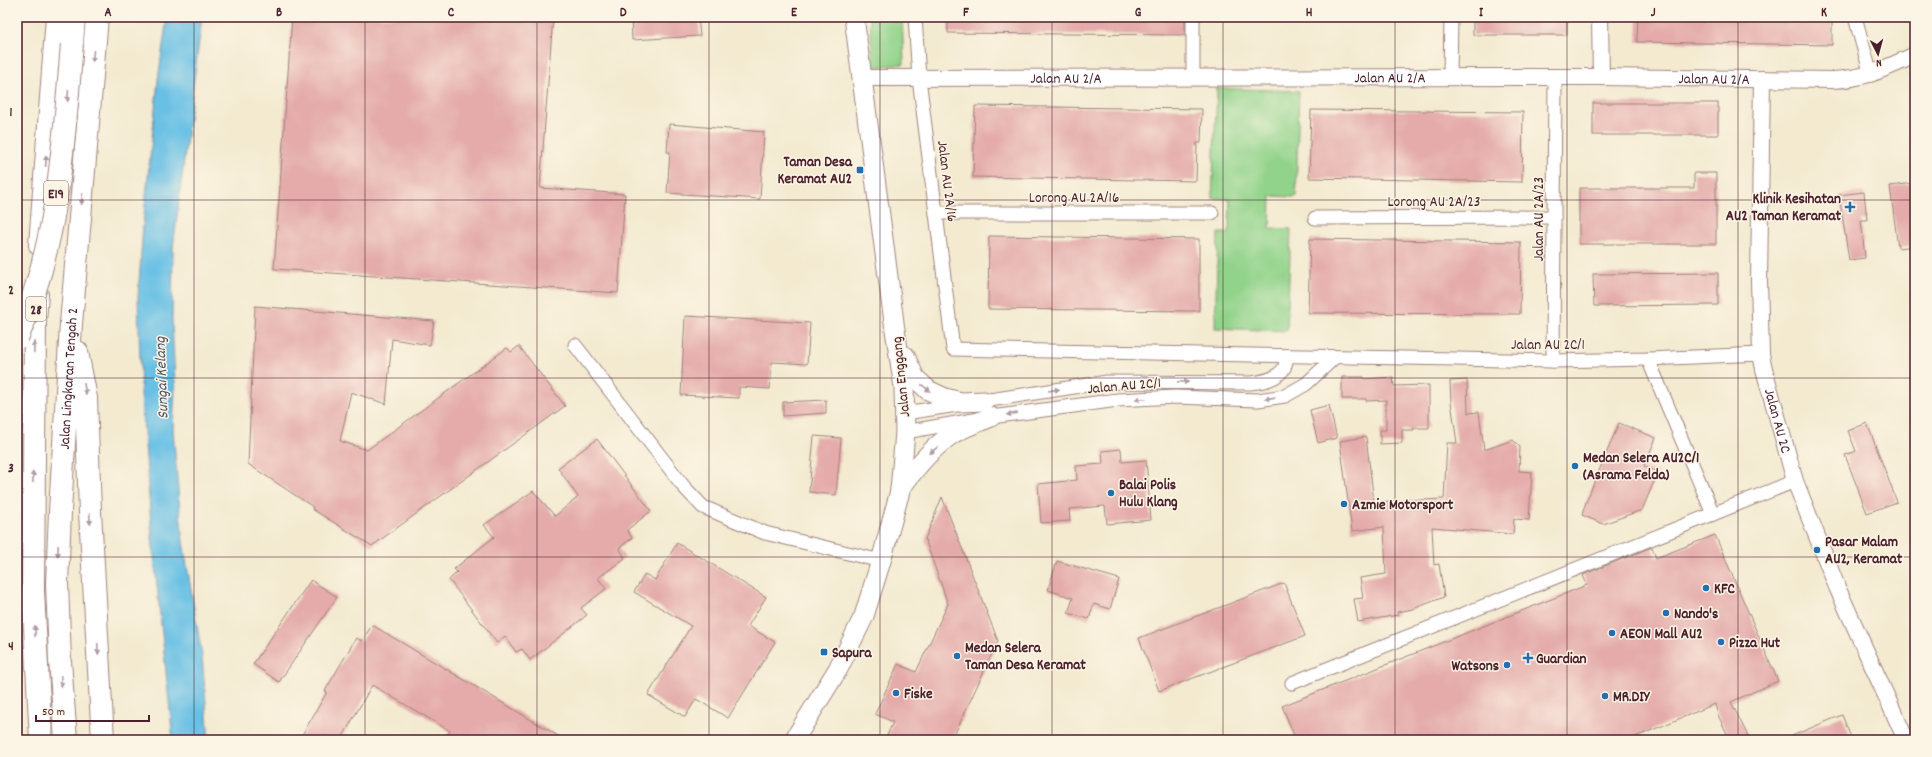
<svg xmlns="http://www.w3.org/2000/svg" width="1932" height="757" font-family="Dekko,sans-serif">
<rect width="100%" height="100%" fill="#fcf5e5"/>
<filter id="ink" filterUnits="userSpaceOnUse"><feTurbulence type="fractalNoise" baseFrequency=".025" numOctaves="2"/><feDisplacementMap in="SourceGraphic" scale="8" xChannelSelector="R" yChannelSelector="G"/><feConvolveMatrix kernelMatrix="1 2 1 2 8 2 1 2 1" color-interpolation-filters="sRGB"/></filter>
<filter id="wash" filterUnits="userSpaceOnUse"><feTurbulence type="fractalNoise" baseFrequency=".012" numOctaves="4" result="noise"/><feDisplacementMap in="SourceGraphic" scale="16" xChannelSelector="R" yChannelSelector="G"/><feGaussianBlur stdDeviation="0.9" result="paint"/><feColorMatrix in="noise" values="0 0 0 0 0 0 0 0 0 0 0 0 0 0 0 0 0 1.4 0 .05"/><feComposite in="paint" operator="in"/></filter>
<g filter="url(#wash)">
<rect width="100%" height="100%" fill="#f3ead0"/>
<!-- green -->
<g fill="#91d38a" stroke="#6e795a">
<path d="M870 17H902L904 64 873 67Z"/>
<path d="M1217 88 1299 91 1296 197 1271 196 1270 228 1291 229 1287 331 1215 328 1218 233H1229L1230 199 1212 198Z"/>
</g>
<!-- water -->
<path fill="#68c0e5" stroke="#597088" d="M167 17H202L173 248 172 321 175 384 173 430 179 502 183 542 202 656 209 740H173L152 537 141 392 138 297 143 225 158 80Z"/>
<g id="blocks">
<!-- building -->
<g fill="#e4abaa">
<path d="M292 17H553L540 188 625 194 618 293 274 269Z"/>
<path d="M631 17H698L700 36 632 40Z"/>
<path d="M948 17H1185V35L948 33Z"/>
<rect x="1473" y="17" width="94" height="18"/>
<path d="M1638 17H1832V45L1637 42Z"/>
<rect x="1593" y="103" width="125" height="32"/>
<path d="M975 106 1202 109 1201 143H1197L1196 181 973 177Z"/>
<path d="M1311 110 1523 112 1522 182 1309 178Z"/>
<path d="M669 124 764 132 760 199 667 193 670 152H667Z"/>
<path d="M1694 173H1716V244H1579V188H1694Z"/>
<path d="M1915 183V246L1898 248 1890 186Z"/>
<path d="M1864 192 1867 220H1861L1865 258 1849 260 1839 195Z"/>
<path d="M989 236 1199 239V311L988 309Z"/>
<path d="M1310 239 1521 242 1520 314 1308 313Z"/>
<path d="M1718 273V305L1594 306 1593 274Z"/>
<path d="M255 306 434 321 430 345 392 339 386 404 351 392 340 441 367 450 507 348 511 352 519 346 565 406 372 546 312 509 313 507 248 464Z"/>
<path d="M685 316 810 323 807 364 772 362 770 389 739 387V398L681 395Z"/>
<path d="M1342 377H1364V379L1393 377 1394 386 1429 385V428H1413L1414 430H1402V443L1380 444V430H1386V400L1366 401V399H1342Z"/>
<path d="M1467 380 1468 413 1479 412 1484 450 1513 440 1520 447 1519 471 1532 472 1529 520 1514 519 1513 534 1432 527 1434 565 1439 564 1444 597 1413 609 1397 612 1398 615 1358 622 1354 599 1363 598 1360 578 1386 574 1384 527 1352 531 1340 441 1366 437 1374 502 1444 499 1447 443H1457L1451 402 1450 381Z"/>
<path d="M826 400V413L783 416V402Z"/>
<path d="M1329 405 1337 438 1318 443 1310 410Z"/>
<path d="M1619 423 1656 438 1644 466 1658 472 1642 510 1603 524 1582 515 1586 502Z"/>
<path d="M1867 423 1897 502 1867 513 1845 455 1856 451 1848 431Z"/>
<path d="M814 436 841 438 836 495 809 492Z"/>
<path d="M597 439 651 511 627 530 632 538 619 548 625 558 598 578 606 589 581 608 587 615 530 660 522 649 516 652 505 636 497 643 449 580 457 572 454 569 494 537 484 525 533 491 555 516 578 497 558 468Z"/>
<path d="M1121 449 1122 462 1146 460 1151 520 1107 524 1105 506 1069 509 1070 521 1041 523 1038 484 1077 480 1076 466 1103 464 1102 451Z"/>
<path d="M942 497 998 641 952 740H885L893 722 875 714 898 664 916 672 948 604 925 539Z"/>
<path d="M1715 535 1778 681 1731 702 1750 740H1730L1718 715 1715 704 1628 740H1296L1282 706 1587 585 1583 575 1652 547 1656 558Z"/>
<path d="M677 543 766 597 748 626 775 642 728 718 696 699 685 717 648 695 691 626 634 592 645 574 655 580Z"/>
<path d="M1057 561 1119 579 1110 609 1094 604 1089 619 1068 613 1073 598 1048 590Z"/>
<path d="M311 580 337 597 279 682 253 664Z"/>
<path d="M1284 583 1305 636 1159 691 1139 638Z"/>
<path d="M372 625 565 740H444L450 731 372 685 341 740H299L327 692 325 691 356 638 362 641Z"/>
<path d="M1842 715 1852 740H1782Z"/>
</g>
</g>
</g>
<g filter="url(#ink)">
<use href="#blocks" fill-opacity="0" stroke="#9e847e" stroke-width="1"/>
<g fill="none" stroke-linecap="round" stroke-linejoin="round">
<defs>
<g id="minor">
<path d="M915 17 919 78 953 349 1553 361 1648 359 1761 354"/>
<path d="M1193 17V78"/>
<path d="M1855 17 1871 75"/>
<path d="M1450 77 1451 17"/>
<path d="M936 213H1212"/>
<path d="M1315 218 1554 217"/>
<path d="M575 345 684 487 703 507 765 533 881 561"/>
<path d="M1648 359 1713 514"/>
<path d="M1553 361 1555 77"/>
<path d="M905 413 1107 382 1250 383C1261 382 1277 380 1284 368 1286 365 1286 359 1287 356"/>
<path d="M905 432 991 417 1118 400 1175 397 1258 400 1285 396 1306 384 1335 357"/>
<path d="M1292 683 1795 481"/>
</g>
<g id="tertiary">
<path d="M1600 17 1601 77"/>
<path id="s1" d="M861 78 1601 77 1833 80C1867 78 1884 69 1915 55"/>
<path id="s2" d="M1762 79 1759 281 1761 354 1764 369 1795 481 1837 587 1906 740"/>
</g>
<g id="secondary">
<path d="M905 356 915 378 928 390 945 398 961 402 984 401"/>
<path d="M900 489C915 468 932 447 954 433 965 427 979 422 991 417"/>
<path d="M794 740 838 669 864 616 881 561 900 491 905 432 904 387 895 330 854 17"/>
</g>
<g id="trunk">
<path d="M40 245 57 17"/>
<path d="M37 294 35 321 33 592 41 740"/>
<path d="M77 352 86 398 90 512 103 740"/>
<path id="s3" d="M66 740 60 661 57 583 60 512 71 324 97 17"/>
</g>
<path id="motorway" d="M72 43 74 17"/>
</defs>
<!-- minor casing -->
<use href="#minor" stroke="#9e847e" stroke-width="15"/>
<!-- tertiary casing -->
<use href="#tertiary" stroke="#9e847e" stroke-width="18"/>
<!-- secondary casing -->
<use href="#secondary" stroke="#9e847e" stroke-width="21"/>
<!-- trunk casing -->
<use href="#trunk" stroke="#9e847e" stroke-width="24"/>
<!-- motorway casing -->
<use href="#motorway" stroke="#9e847e" stroke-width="24"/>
<!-- minor -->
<use href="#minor" stroke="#fff" stroke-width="13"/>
<!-- tertiary -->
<use href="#tertiary" stroke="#fff" stroke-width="16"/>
<!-- secondary -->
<use href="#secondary" stroke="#fff" stroke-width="19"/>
<!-- trunk -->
<use href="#trunk" stroke="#fff" stroke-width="22"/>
<!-- motorway -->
<use href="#motorway" stroke="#fff" stroke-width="22"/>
<defs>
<path id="motorway-bridge" d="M17 338C58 247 64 142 72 43"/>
</defs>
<!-- motorway-bridge casing -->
<use href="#motorway-bridge" stroke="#9e847e" stroke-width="24" stroke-linecap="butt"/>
<!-- motorway-bridge -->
<use href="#motorway-bridge" stroke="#fff" stroke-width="22"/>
</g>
<!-- one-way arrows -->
<defs><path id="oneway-solid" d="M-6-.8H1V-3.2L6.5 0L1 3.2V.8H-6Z"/></defs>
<g fill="#ae9aa0">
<use href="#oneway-solid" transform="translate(93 56) rotate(95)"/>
<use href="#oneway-solid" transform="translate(68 96) rotate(94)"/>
<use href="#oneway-solid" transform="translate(46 161) rotate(-86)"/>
<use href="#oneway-solid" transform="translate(82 199) rotate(95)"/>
<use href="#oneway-solid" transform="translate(34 347) rotate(-89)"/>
<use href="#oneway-solid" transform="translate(1183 382) rotate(1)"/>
<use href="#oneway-solid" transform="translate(926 388) rotate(36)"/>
<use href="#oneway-solid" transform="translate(85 389) rotate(79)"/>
<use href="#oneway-solid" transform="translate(1054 390) rotate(-9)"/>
<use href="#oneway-solid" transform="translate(1270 398) rotate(172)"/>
<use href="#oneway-solid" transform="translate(1141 399) rotate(178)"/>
<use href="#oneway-solid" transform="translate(1012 414) rotate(172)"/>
<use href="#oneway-solid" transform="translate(934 450) rotate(140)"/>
<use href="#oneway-solid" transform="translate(33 477) rotate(-89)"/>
<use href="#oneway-solid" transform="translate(90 519) rotate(87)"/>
<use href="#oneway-solid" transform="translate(58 551) rotate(92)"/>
<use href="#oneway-solid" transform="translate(35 631) rotate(-92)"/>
<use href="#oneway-solid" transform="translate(98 649) rotate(87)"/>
<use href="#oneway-solid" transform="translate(61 681) rotate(86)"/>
</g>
</g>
<!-- grid -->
<path fill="none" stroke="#4a1f2b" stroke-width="1" stroke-opacity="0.55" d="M194 17V740M365 17V740M537 17V740M709 17V740M880 17V740M1052 17V740M1223 17V740M1395 17V740M1567 17V740M1738 17V740M17 200H1915M17 378H1915M17 557H1915"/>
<!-- markers -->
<g fill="#1f6fb2" stroke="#fcf5e5" stroke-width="1.5">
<rect x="856" y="166" width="8" height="8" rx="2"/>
<path d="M1848 201h4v4h4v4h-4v4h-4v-4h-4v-4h4z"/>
<circle cx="1575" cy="466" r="4"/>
<circle cx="1111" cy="493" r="4"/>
<circle cx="1344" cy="504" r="4"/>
<circle cx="1817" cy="550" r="4"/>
<circle cx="1706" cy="588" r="4"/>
<circle cx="1666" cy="613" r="4"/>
<circle cx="1612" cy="633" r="4"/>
<circle cx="1721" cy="642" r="4"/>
<rect x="820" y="648" width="8" height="8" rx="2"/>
<circle cx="957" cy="656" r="4"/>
<path d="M1526 652h4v4h4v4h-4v4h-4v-4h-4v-4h4z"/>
<circle cx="1507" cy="665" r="4"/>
<circle cx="896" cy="693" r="4"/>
<circle cx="1605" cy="696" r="4"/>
</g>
<g text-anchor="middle" stroke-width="3" stroke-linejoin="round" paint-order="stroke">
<!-- shield labels -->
<g fill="#fcf5e5" stroke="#7f5f63" stroke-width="1">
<rect x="44" y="181" width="24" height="24" rx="3"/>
<rect x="26" y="297" width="20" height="24" rx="3"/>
</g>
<g font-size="14" font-weight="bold" fill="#4a1f2b">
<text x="56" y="198">E19</text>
<text x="36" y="314">28</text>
</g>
<!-- street labels -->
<g font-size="15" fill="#4a1f2b" stroke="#fcf5e5">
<text dy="5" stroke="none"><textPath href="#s1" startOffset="529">Jalan AU 2/A</textPath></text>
<text dy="5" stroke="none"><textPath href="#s1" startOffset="205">Jalan AU 2/A</textPath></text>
<text dy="5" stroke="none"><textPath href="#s1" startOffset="853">Jalan AU 2/A</textPath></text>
<text transform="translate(948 181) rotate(83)" y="5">Jalan AU 2A/16</text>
<text x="1074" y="202">Lorong AU 2A/16</text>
<text x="1434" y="206">Lorong AU 2A/23</text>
<text transform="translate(1538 219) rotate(-90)" y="5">Jalan AU 2A/23</text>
<text x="1548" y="349">Jalan AU 2C/1</text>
<text transform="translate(900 377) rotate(-96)" y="5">Jalan Enggang</text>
<text dy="5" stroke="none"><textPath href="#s3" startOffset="362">Jalan Lingkaran Tengah 2</textPath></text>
<text transform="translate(1124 385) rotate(-5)" y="5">Jalan AU 2C/1</text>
<text dy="5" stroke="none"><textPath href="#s2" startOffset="344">Jalan AU 2C</textPath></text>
</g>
<!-- poi labels -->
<g font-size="15" font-weight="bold" fill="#4a1f2b" stroke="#fcf5e5" text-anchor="start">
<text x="852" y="166" text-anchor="end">Taman Desa<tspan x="852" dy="17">Keramat AU2</tspan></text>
<text x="1841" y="203" text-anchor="end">Klinik Kesihatan<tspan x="1841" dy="17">AU2 Taman Keramat</tspan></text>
<text x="1583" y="462">Medan Selera AU2C/1<tspan x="1583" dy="17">(Asrama Felda)</tspan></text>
<text x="1119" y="489">Balai Polis<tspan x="1119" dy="17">Hulu Klang</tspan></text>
<text x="1352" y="509">Azmie Motorsport</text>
<text x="1825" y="546">Pasar Malam<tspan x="1825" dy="17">AU2, Keramat</tspan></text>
<text x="1714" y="593">KFC</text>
<text x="1674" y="618">Nando's</text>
<text x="1620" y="638">AEON Mall AU2</text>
<text x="1729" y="647">Pizza Hut</text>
<text x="965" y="652">Medan Selera<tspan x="965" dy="17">Taman Desa Keramat</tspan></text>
<text x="832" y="657">Sapura</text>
<text x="1536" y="663">Guardian</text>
<text x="1499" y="670" text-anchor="end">Watsons</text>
<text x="904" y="698">Fiske</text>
<text x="1613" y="701">MR.DIY</text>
</g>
<!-- water labels -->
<g font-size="16" font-style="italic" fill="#54576c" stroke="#fcf5e5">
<text transform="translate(160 378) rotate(-92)" y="6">Sungai Kelang</text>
</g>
</g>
<!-- margin -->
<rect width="1932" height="757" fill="none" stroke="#fcf5e5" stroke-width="44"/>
<!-- north arrow -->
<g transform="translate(1878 54) rotate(174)" stroke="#fcf5e5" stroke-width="3" paint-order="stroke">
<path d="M0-3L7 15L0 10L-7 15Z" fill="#4a1f2b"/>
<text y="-6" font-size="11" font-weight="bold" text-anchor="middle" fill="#4a1f2b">N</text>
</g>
<!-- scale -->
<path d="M36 715v6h113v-6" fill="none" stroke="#4a1f2b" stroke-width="2"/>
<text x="42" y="715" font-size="12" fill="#4a1f2b" stroke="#fcf5e5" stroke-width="3" paint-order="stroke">50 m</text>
<rect x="22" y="22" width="1888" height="713" fill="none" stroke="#4a1f2b" stroke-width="1.5"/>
<g font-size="13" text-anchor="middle" font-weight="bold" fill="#4a1f2b">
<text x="108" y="16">A</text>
<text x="279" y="16">B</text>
<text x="451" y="16">C</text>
<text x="623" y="16">D</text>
<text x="794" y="16">E</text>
<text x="966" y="16">F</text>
<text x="1138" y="16">G</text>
<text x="1309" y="16">H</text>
<text x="1481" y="16">I</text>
<text x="1653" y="16">J</text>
<text x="1824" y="16">K</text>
<text x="11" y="116">1</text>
<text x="11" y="294">2</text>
<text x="11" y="472">3</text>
<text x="11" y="650">4</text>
</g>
</svg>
